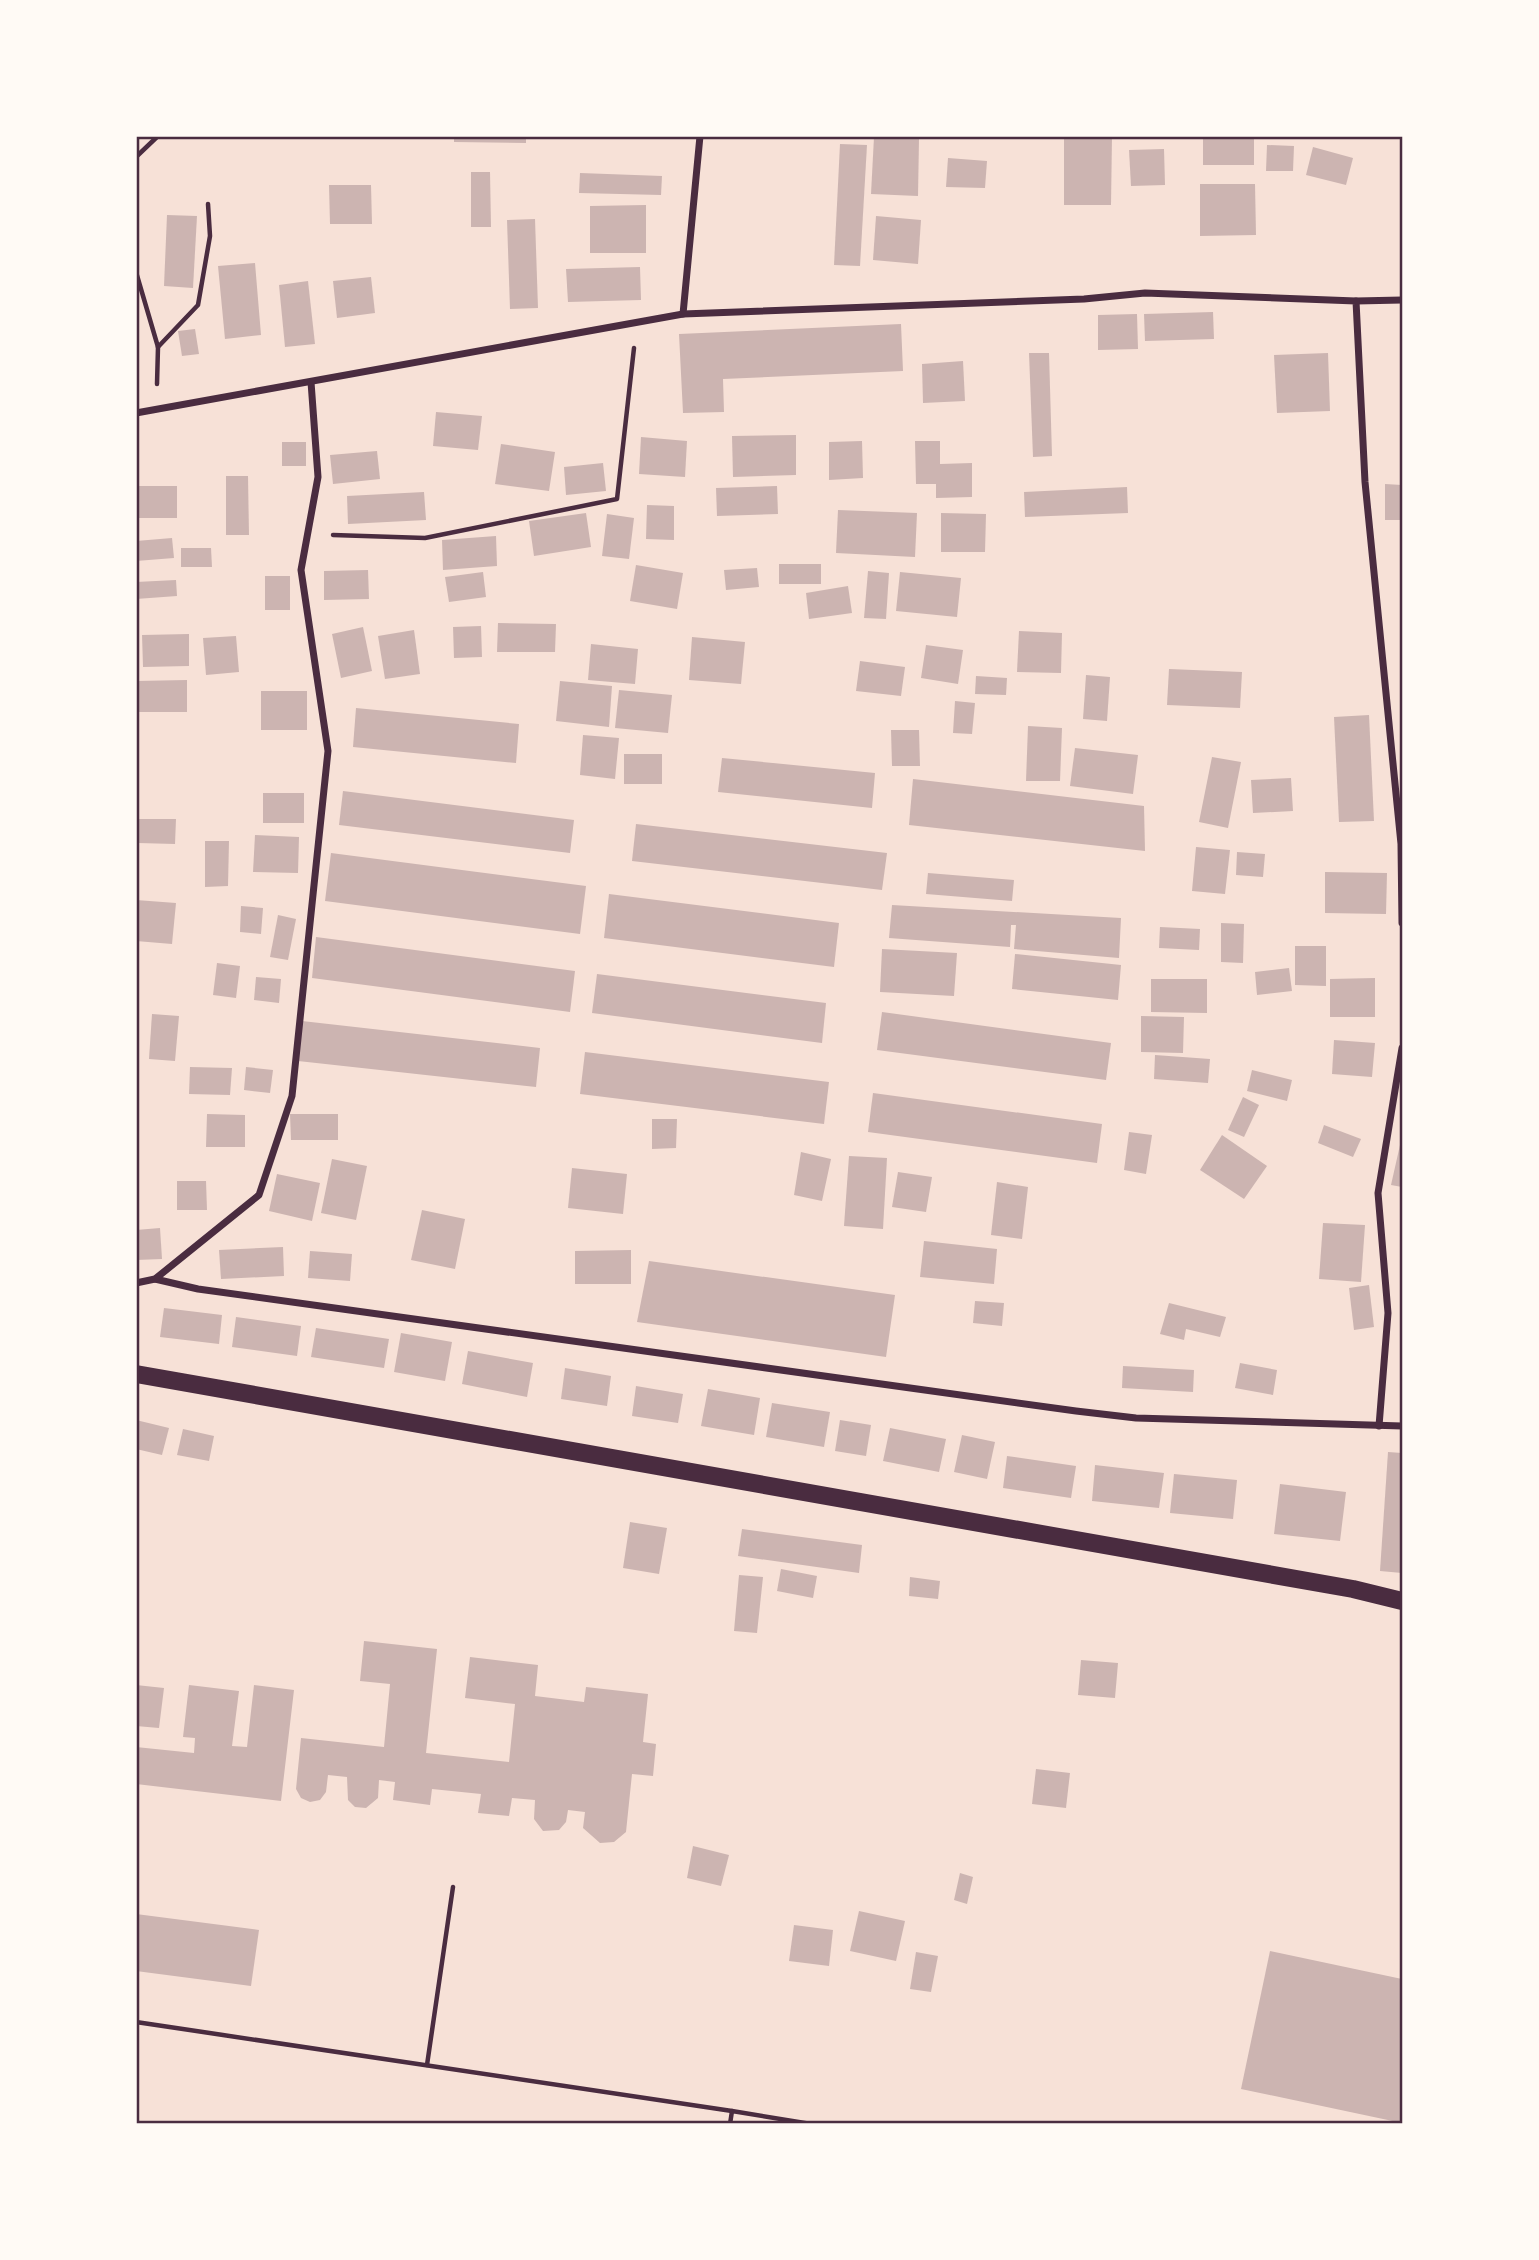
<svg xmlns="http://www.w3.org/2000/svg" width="1539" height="2260" font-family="Barlow,sans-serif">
<rect width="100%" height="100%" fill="#f7e1d7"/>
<!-- building -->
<g fill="#ccb4b1">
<path d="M454 136H526V143L454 142Z"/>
<path d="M1064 136H1112L1111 205H1064Z"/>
<rect x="1203" y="136" width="51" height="29"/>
<path d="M874 137 919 139 918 196 871 194Z"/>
<path d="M840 144 867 145 860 266 834 265Z"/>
<path d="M1267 145 1294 146 1293 171H1266Z"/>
<path d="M1313 147 1353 158 1346 185 1306 175Z"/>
<path d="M1164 149 1165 185 1131 186 1129 150Z"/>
<path d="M948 158 987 161 985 188 946 187Z"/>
<path d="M471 172H490L491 227H471Z"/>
<path d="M580 173 662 176 661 195 579 193Z"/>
<path d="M1200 184H1255L1256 235 1200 236Z"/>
<path d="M329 185H371L372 224H330Z"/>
<path d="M646 205V253H590V206Z"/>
<path d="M167 215 197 216 193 288 164 286Z"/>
<path d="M876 216 921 220 918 264 873 260Z"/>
<path d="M535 219 538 308 510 309 507 220Z"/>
<path d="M255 263 261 335 225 339 218 266Z"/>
<path d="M640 267 641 300 568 302 566 269Z"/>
<path d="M371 277 375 313 337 318 333 281Z"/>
<path d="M308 281 315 344 285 347 279 285Z"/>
<path d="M1213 312 1214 339 1145 341 1144 314Z"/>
<path d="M1137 314 1138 349 1098 350V315Z"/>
<path d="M901 324 903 371 723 379 724 412 683 413 679 334Z"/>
<path d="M195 329 199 354 182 356 178 331Z"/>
<path d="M1029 353H1049L1052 456 1033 457Z"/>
<path d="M1328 353 1330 411 1277 413 1274 355Z"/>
<path d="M963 361 965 401 923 403 922 364Z"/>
<path d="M436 412 482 416 478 450 433 446Z"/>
<path d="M796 435V475L733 477 732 436Z"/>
<path d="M641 437 687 441 685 477 639 474Z"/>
<path d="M862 441 863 478 829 480V442Z"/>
<path d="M915 441H940V464L972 463V497L936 498V484H916Z"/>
<rect x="282" y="442" width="24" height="24"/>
<path d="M501 444 555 452 549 491 495 484Z"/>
<path d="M377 451 380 479 333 484 330 455Z"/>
<path d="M603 463 606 491 566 495 564 467Z"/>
<path d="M226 476H248L249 535H226Z"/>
<path d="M1385 484 1402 485V520H1385Z"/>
<rect x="136" y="486" width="41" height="32"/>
<path d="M777 486 778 514 717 516 716 488Z"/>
<path d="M1127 487 1128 513 1025 517 1024 492Z"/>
<path d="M424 492 426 520 348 524 347 496Z"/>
<path d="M647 505 674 506V540L646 539Z"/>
<path d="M838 510 917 513 915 557 836 553Z"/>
<path d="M586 513 591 547 534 556 529 521Z"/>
<path d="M941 513 986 514 985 552H941Z"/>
<path d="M607 514 634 518 629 559 602 556Z"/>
<path d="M496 536 497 566 443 570 442 540Z"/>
<path d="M172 538 174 558 136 561V541Z"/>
<path d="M181 548H211L212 567H181Z"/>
<rect x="779" y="564" width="42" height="20"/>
<path d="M636 565 683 573 677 609 630 601Z"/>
<path d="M757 568 759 587 726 590 724 570Z"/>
<path d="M368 570 369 599 324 600V571Z"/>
<path d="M868 571 889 573 886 619 864 618Z"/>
<path d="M483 572 486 597 449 602 445 577Z"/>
<path d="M900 572 961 578 957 617 896 611Z"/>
<rect x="265" y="576" width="25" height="34"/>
<path d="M176 580 177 596 136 599V582Z"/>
<path d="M848 586 852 613 809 619 806 593Z"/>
<path d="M498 623 556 624 555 652H497Z"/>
<path d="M481 626 482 657 454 658 453 627Z"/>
<path d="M363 627 372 671 341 678 332 634Z"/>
<path d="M414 630 420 674 385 679 378 636Z"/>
<path d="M1019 631 1062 633 1061 673 1017 672Z"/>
<path d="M189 634V666L143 667 142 635Z"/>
<path d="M236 636 239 672 206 675 203 638Z"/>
<path d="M692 637 745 642 741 684 689 680Z"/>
<path d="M591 644 638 649 635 684 588 680Z"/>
<path d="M926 645 963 650 958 684 921 678Z"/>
<path d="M860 661 905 667 901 696 856 691Z"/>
<path d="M1169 669 1242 672 1240 708 1167 705Z"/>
<path d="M1086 675 1110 677 1107 721 1083 719Z"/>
<path d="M976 676 1007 678 1006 695 975 694Z"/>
<path d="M187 680V712H136V681Z"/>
<path d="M560 681 612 686 609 727 556 721Z"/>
<path d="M619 690 672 695 668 733 615 728Z"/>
<rect x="261" y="691" width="46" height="39"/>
<path d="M955 701 975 703 972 734 953 733Z"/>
<path d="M356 708 519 724 516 763 353 747Z"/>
<path d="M1369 715 1374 821 1339 822 1334 717Z"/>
<path d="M1028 726 1062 728 1060 781H1026Z"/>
<path d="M891 730H919L920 766H892Z"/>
<path d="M583 735 619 738 615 779 580 775Z"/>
<path d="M1075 748 1138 755 1133 794 1070 786Z"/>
<rect x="624" y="754" width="38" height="30"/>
<path d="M1212 757 1241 762 1228 828 1199 822Z"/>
<path d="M722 758 875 773 872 808 718 792Z"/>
<path d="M1291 778 1293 811 1253 813 1251 780Z"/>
<path d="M913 779 1144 806 1145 851 909 825Z"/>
<path d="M343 791 574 820 570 853 339 825Z"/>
<rect x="263" y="793" width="41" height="30"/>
<path d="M139 819H176L175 844 138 843Z"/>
<path d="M636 824 887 853 882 890 632 861Z"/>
<path d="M255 835 299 837 298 873 253 872Z"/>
<path d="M205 841H229L228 886 205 887Z"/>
<path d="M1196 847 1230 850 1225 894 1192 891Z"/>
<path d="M1237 852 1265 854 1263 877 1236 875Z"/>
<path d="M331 853 586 886 580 934 325 901Z"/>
<path d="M1325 872 1387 873 1386 914 1325 913Z"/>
<path d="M928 873 1014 880 1012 901 926 894Z"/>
<path d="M609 894 839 923 834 967 604 938Z"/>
<path d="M136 900 176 903 172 944 136 941Z"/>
<path d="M892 905 1121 918 1119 958 1014 949 1016 925H1011L1010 947 889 938Z"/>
<path d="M241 906 263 908 261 934 240 932Z"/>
<path d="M278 915 296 919 288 960 270 957Z"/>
<path d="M1221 923 1244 924 1243 963 1221 962Z"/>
<path d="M1160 927 1200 929 1199 950 1159 948Z"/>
<path d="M316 937 575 971 570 1012 312 978Z"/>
<path d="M1295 946H1326V986L1295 985Z"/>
<path d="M882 949 957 953 954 996 880 992Z"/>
<path d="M1015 954 1121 965 1118 1000 1012 989Z"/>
<path d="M217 963 240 966 236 998 213 995Z"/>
<path d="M1289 968 1292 991 1257 995 1255 972Z"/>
<path d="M597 974 826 1003 822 1043 592 1013Z"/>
<path d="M256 977 281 979 279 1003 254 1000Z"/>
<path d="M1375 978V1017H1330V979Z"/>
<path d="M1151 979H1207V1013L1151 1012Z"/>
<path d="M882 1012 1111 1043 1106 1080 877 1050Z"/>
<path d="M152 1014 179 1016 175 1061 149 1059Z"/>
<path d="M1141 1016 1184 1017 1183 1053 1141 1052Z"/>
<path d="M302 1021 540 1048 536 1087 298 1061Z"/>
<path d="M1334 1040 1375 1043 1372 1077 1332 1074Z"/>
<path d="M585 1052 829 1082 824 1124 580 1094Z"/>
<path d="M1155 1055 1210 1059 1208 1083 1154 1079Z"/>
<path d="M190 1067 232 1068 230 1095 189 1094Z"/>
<path d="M246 1067 273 1070 270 1093 244 1090Z"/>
<path d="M1252 1070 1292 1080 1287 1101 1247 1091Z"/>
<path d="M873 1093 1102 1124 1097 1163 868 1132Z"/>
<path d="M1243 1097 1259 1105 1244 1137 1228 1130Z"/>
<path d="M207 1114 245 1115V1147H206Z"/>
<path d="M290 1114H338V1140H291Z"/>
<path d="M652 1119H677L676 1148 652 1149Z"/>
<path d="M1324 1125 1361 1139 1353 1157 1318 1143Z"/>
<path d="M1129 1132 1152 1135 1146 1174 1124 1170Z"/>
<path d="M1222 1135 1267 1166 1244 1199 1200 1170Z"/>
<path d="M1400 1145H1402V1187L1391 1185Z"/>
<path d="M801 1152 831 1159 822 1201 794 1195Z"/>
<path d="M849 1156 887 1158 883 1229 844 1226Z"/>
<path d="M332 1159 367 1166 356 1220 321 1213Z"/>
<path d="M572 1168 627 1174 623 1214 568 1208Z"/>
<path d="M898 1172 932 1177 926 1212 892 1207Z"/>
<path d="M277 1174 320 1183 312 1221 269 1211Z"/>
<path d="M177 1181H206L207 1210H177Z"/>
<path d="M997 1182 1028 1187 1022 1239 991 1235Z"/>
<path d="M422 1210 465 1219 455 1269 411 1260Z"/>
<path d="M1323 1223 1365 1225 1361 1282 1319 1279Z"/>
<path d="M160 1228 162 1259 136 1260V1230Z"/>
<path d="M924 1241 997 1249 994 1284 920 1277Z"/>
<path d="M283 1247 284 1276 221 1279 219 1250Z"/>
<path d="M631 1250V1284H575V1251Z"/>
<path d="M310 1251 352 1254 350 1281 308 1278Z"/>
<path d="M649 1261 895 1295 886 1357 637 1322Z"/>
<path d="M1369 1285 1374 1327 1354 1330 1349 1288Z"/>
<path d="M975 1301 1004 1303 1002 1326 973 1323Z"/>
<path d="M1169 1303 1226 1317 1220 1337 1186 1329 1184 1340 1160 1334Z"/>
<path d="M164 1308 222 1315 219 1344 160 1337Z"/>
<path d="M236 1317 301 1326 297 1356 232 1347Z"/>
<path d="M316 1328 389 1339 384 1368 311 1357Z"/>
<path d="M401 1333 452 1342 445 1381 394 1372Z"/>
<path d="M468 1351 533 1363 527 1397 462 1384Z"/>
<path d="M1240 1363 1277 1370 1273 1395 1235 1388Z"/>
<path d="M1123 1366 1194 1370 1193 1392 1122 1388Z"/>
<path d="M565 1368 611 1376 607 1406 561 1399Z"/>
<path d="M636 1386 683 1394 678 1423 632 1416Z"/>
<path d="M708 1389 760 1398 754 1435 701 1426Z"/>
<path d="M772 1403 830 1412 824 1447 766 1437Z"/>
<path d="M136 1420 169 1428 162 1455 136 1449Z"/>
<path d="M840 1420 871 1425 866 1456 835 1451Z"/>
<path d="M890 1428 946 1439 939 1472 883 1461Z"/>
<path d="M183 1429 214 1436 209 1461 177 1455Z"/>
<path d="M962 1435 995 1442 987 1479 954 1472Z"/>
<path d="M1388 1452 1402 1453V1573L1380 1571Z"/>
<path d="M1007 1456 1076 1466 1071 1498 1003 1488Z"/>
<path d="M1095 1465 1164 1473 1159 1508 1092 1501Z"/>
<path d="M1174 1474 1237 1480 1233 1519 1170 1513Z"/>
<path d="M1280 1484 1346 1492 1340 1541 1274 1534Z"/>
<path d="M630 1522 667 1528 659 1574 623 1568Z"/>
<path d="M742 1529 862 1545 859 1573 738 1556Z"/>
<path d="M781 1569 817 1576 813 1598 777 1591Z"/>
<path d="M739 1575 763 1577 757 1633 734 1631Z"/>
<path d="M910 1577 940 1581 938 1599 909 1596Z"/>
<path d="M364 1641 437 1649 426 1753 509 1762 515 1704 465 1698 470 1657 538 1665 535 1696 584 1702 586 1687 648 1694 643 1742 656 1744 653 1776 632 1774 626 1832 614 1842 600 1843 583 1828 585 1812 568 1810 566 1822 559 1830 543 1831 534 1819 535 1800 512 1798 509 1816 478 1813 481 1794 432 1789 430 1805 393 1800 395 1782 379 1780 378 1798 366 1808 355 1807 348 1800 347 1777 328 1775 326 1792 320 1800 310 1802 301 1798 296 1789 301 1738 384 1747 390 1684 360 1681Z"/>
<path d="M1081 1660 1118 1663 1115 1698 1078 1695Z"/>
<path d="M136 1685 164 1688 159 1728 136 1726Z"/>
<path d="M189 1685 239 1691 232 1746 247 1747 254 1685 294 1690 281 1801 136 1784V1747L194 1753 195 1738 183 1737Z"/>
<path d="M1036 1769 1070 1773 1066 1808 1032 1804Z"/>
<path d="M693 1846 729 1855 721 1886 687 1878Z"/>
<path d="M960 1873 973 1877 967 1904 954 1900Z"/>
<path d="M859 1911 905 1921 896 1961 850 1951Z"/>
<path d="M136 1914 259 1930 251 1986 136 1971Z"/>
<path d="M794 1925 833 1930 829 1966 789 1961Z"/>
<path d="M1270 1951 1402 1979V2123L1241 2089Z"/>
<path d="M916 1952 938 1956 931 1992 910 1989Z"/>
</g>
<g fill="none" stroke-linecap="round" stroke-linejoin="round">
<!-- path -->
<g stroke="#4a2c40" stroke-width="4.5">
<path d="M136 157 158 136"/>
<path d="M136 272 158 347 157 384"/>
<path d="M158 347 198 305 210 236 208 204"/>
<path d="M333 535 425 538 617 499 634 348"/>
<path d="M136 2022 732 2111"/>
<path d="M427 2065 453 1887"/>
<path d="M730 2124 732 2111 811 2124"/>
</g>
<!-- minor -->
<g stroke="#4a2c40" stroke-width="7">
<path d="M1356 301 1402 300"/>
<path d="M683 314 700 136"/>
<path d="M136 413 683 314 1084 299 1145 293 1356 301 1365 482 1401 844 1402 923"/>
<path d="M155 1279 198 1289 1076 1411 1136 1418 1402 1426"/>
<path d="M136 1283 155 1279 259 1195 292 1096 328 751 301 570 318 477 311 382"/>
<path d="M1379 1426 1388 1313 1378 1193 1402 1048"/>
</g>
<!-- primary -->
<path stroke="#4a2c40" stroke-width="18" d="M136 1374 1353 1589 1402 1601"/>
</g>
<!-- border -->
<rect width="1539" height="2260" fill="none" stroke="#fffaf5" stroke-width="276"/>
<rect x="138" y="138" width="1263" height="1984" fill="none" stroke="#4a2c40" stroke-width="2.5"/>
</svg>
